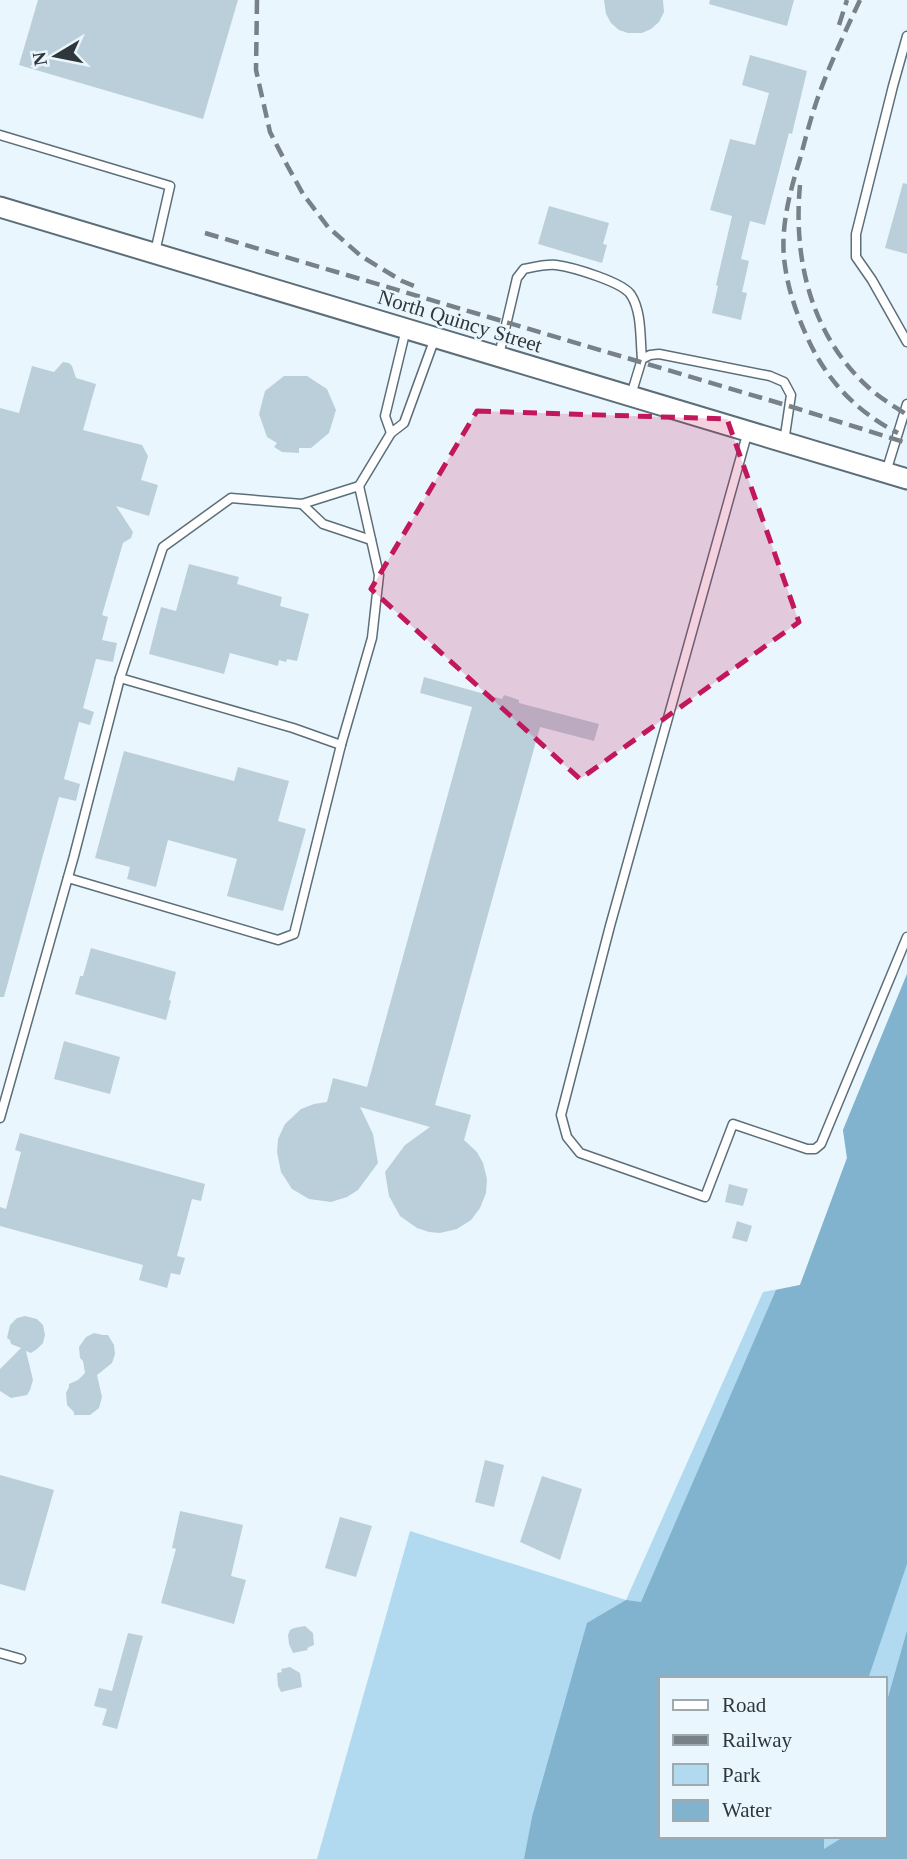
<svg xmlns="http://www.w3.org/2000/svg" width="907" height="1859" font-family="Georgia,serif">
<rect width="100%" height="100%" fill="#eaf6fd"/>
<!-- green -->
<path fill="#b1daf1" d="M907 974V1630L884 1711V1679H660V1836H846L837 1859H317L410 1531 626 1600 763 1292 800 1285 847 1158 843 1130Z"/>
<!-- water -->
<path fill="#81b3ce" d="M907 974V1564L868 1679H660V1836H824V1849L845 1836H884V1711L907 1630V1859H524L532 1817 587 1623 626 1600 641 1602 776 1290 800 1285 847 1158 843 1130Z"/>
<!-- building -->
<g fill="#bbcfda">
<path d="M38 0H238L203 119 19 65Z"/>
<path d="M604 0H663L664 12 659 22 651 29 642 33H628L619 30 611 23 606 14Z"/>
<path d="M710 0H794L787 26 709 4Z"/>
<path d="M750 55 807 71 792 134 789 133 765 225 750 221 741 259 749 261 742 292 747 293 741 320 712 313 718 286 716 285 732 216 710 210 730 139 755 145 769 93 742 85Z"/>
<path d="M903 183 907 184V254L885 248Z"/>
<path d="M549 206 609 223 603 244 607 245 602 263 538 244Z"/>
<path d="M63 362 69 363 72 366 76 378 96 384 83 430 142 445 148 456 141 480 158 485 149 516 116 506 133 532 131 538 123 543 102 615 108 617 102 640 117 643 113 662 96 659 83 708 94 712 90 725 79 722 64 779 80 784 76 801 59 797 4 997H0V408L19 413 32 366 54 372Z"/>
<path d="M284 376H307L327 389 336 410 329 433 311 448H299V453L282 452 274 447 277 443 267 437 259 414 265 391Z"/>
<path d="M189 564 239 577 237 584 282 597 280 606 309 614 297 661 287 659 286 662 279 660 278 666 230 653 224 674 149 654 161 607 176 611Z"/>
<path d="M424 677 502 699 504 695 519 700V703L599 724 594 741 540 727 435 1105 471 1115 464 1140 477 1152 483 1163 487 1179 486 1193 480 1208 471 1220 457 1229 440 1233 429 1232 417 1228 400 1216 389 1196 385 1172 405 1145 430 1127 360 1107 373 1134 378 1163 358 1190 347 1197 331 1202 309 1199 292 1189 281 1172 277 1152 278 1139 285 1124 301 1109 314 1104 327 1102 333 1078 367 1087 472 707 420 693Z"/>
<path d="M124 751 234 781 238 767 289 781 278 821 306 829 283 911 227 896 237 859 168 840 156 887 127 879 130 867 95 858Z"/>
<path d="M91 948 176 972 169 1000 171 1001 166 1020 75 994 80 976H83Z"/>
<path d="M64 1041 120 1057 110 1094 54 1079Z"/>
<path d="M20 1133 205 1184 201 1201 192 1199 177 1256 185 1258 180 1275 171 1273 167 1288 139 1280 143 1265 0 1226V1207L6 1209 21 1152 15 1150Z"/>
<path d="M729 1184 748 1189 743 1206 725 1202Z"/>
<path d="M737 1221 752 1226 747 1242 732 1238Z"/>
<path d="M25 1316 37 1319 43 1325 45 1335 43 1343 37 1349 31 1353 26 1351 33 1380 30 1390 27 1395 11 1398 0 1391V1369L21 1348 11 1344 10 1340 7 1338 10 1325 17 1318Z"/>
<path d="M94 1333 103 1335H108L114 1345 115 1354 112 1363 97 1375 102 1397 99 1408 90 1415H74V1412L67 1405 66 1393 69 1387V1384L78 1380 85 1373 83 1361 80 1358 79 1347 86 1337Z"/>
<path d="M485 1460 504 1465 494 1507 475 1502Z"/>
<path d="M0 1475 54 1490 25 1591 0 1584Z"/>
<path d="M542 1476 582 1489 560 1560 520 1542Z"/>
<path d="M180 1511 243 1525 231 1576 246 1580 234 1624 161 1603 176 1549 172 1548Z"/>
<path d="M340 1517 372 1526 356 1577 325 1568Z"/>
<path d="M305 1626 313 1633 314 1645 307 1648 308 1650 293 1653 289 1644 288 1635 290 1630 294 1628Z"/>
<path d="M128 1633 143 1636 117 1729 102 1725 107 1709 94 1706 99 1688 112 1691Z"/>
<path d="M290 1667 300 1673 302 1687 281 1692 278 1686 277 1673 282 1672 281 1669Z"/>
</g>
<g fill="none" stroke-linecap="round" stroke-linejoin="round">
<defs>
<g id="service">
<path d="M907 36 893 86 856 234V257L872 280 907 342"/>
<path d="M0 135 170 186 155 252"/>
<path d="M406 329 385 416 391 433 404 423 435 338"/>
<path d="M499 355 517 278 524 269C534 267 546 264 556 265 572 267 623 282 631 295 642 312 640 339 642 359"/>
<path d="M631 395 642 359 650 355 659 354 770 376 784 382 791 395 784 442"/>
<path d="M748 431 610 926 561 1115 567 1137 580 1153 705 1197 733 1124 807 1149H815L821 1144 907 937"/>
<path d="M886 472 907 404"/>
<path d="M302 504 323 524 371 540"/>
<path d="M341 745 372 638 379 575 359 486"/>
<path d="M68 878 278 940 294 934 341 745 293 728 120 678"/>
<path d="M0 1118 74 856 120 678 163 547 231 498 302 504 359 486 391 433"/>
<path d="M0 1653 21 1659"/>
</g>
<path id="tertiary" d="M0 207 907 479"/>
</defs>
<!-- service casing -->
<use href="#service" stroke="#5c6e78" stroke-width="11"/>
<!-- tertiary casing -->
<use href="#tertiary" stroke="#5c6e78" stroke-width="23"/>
<!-- service -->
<use href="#service" stroke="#fff" stroke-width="8"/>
<!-- tertiary -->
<use href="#tertiary" stroke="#fff" stroke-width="19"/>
<!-- rail -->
<g stroke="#788187" stroke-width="4.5" stroke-dasharray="14 7" stroke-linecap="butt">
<path d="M257 0 256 70 270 132 287 165 303 194 328 227 361 256 402 281 414 286"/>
<path d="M860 0C844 34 828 68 816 103 810 121 805 140 800 159 790 191 781 225 784 258 787 287 796 313 808 339 827 381 857 412 898 433"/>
<path d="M839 25 847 0"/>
<path d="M800 185C793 259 811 335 868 387 880 398 894 406 907 415"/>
<path d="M205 233 789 406 907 443"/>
</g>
</g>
<!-- marked area -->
<path fill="#c2185b" fill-opacity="0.2" stroke="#c2185b" stroke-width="5" stroke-dasharray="14 9" stroke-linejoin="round" d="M477 411 727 419 799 622 580 779 371 589Z"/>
<g text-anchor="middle" stroke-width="5" stroke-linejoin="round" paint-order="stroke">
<!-- street labels -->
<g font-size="21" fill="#2f373b" stroke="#eaf6fd">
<text transform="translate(460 321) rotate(17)" y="7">North Quincy Street</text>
</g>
</g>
<!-- legend -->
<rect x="659" y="1677" width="228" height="161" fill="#eaf6fd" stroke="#9faaaf" stroke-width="2"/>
<rect x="673" y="1700" width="35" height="10" fill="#ffffff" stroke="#9faaaf" stroke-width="2"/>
<text x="722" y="1712" font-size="21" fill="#2f373b">Road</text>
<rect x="673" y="1735" width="35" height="10" fill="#788187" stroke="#9faaaf" stroke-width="2"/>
<text x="722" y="1747" font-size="21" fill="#2f373b">Railway</text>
<rect x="673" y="1764" width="35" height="21" fill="#b1daf1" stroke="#9faaaf" stroke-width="2"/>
<text x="722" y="1782" font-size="21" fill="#2f373b">Park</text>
<rect x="673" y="1800" width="35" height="21" fill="#81b3ce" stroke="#9faaaf" stroke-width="2"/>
<text x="722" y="1817" font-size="21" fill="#2f373b">Water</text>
<!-- north arrow -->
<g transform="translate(56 56) rotate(260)" stroke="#eaf6fd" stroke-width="5" paint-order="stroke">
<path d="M0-5L12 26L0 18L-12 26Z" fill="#2f373b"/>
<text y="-10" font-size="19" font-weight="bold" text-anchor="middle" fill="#2f373b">N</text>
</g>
</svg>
